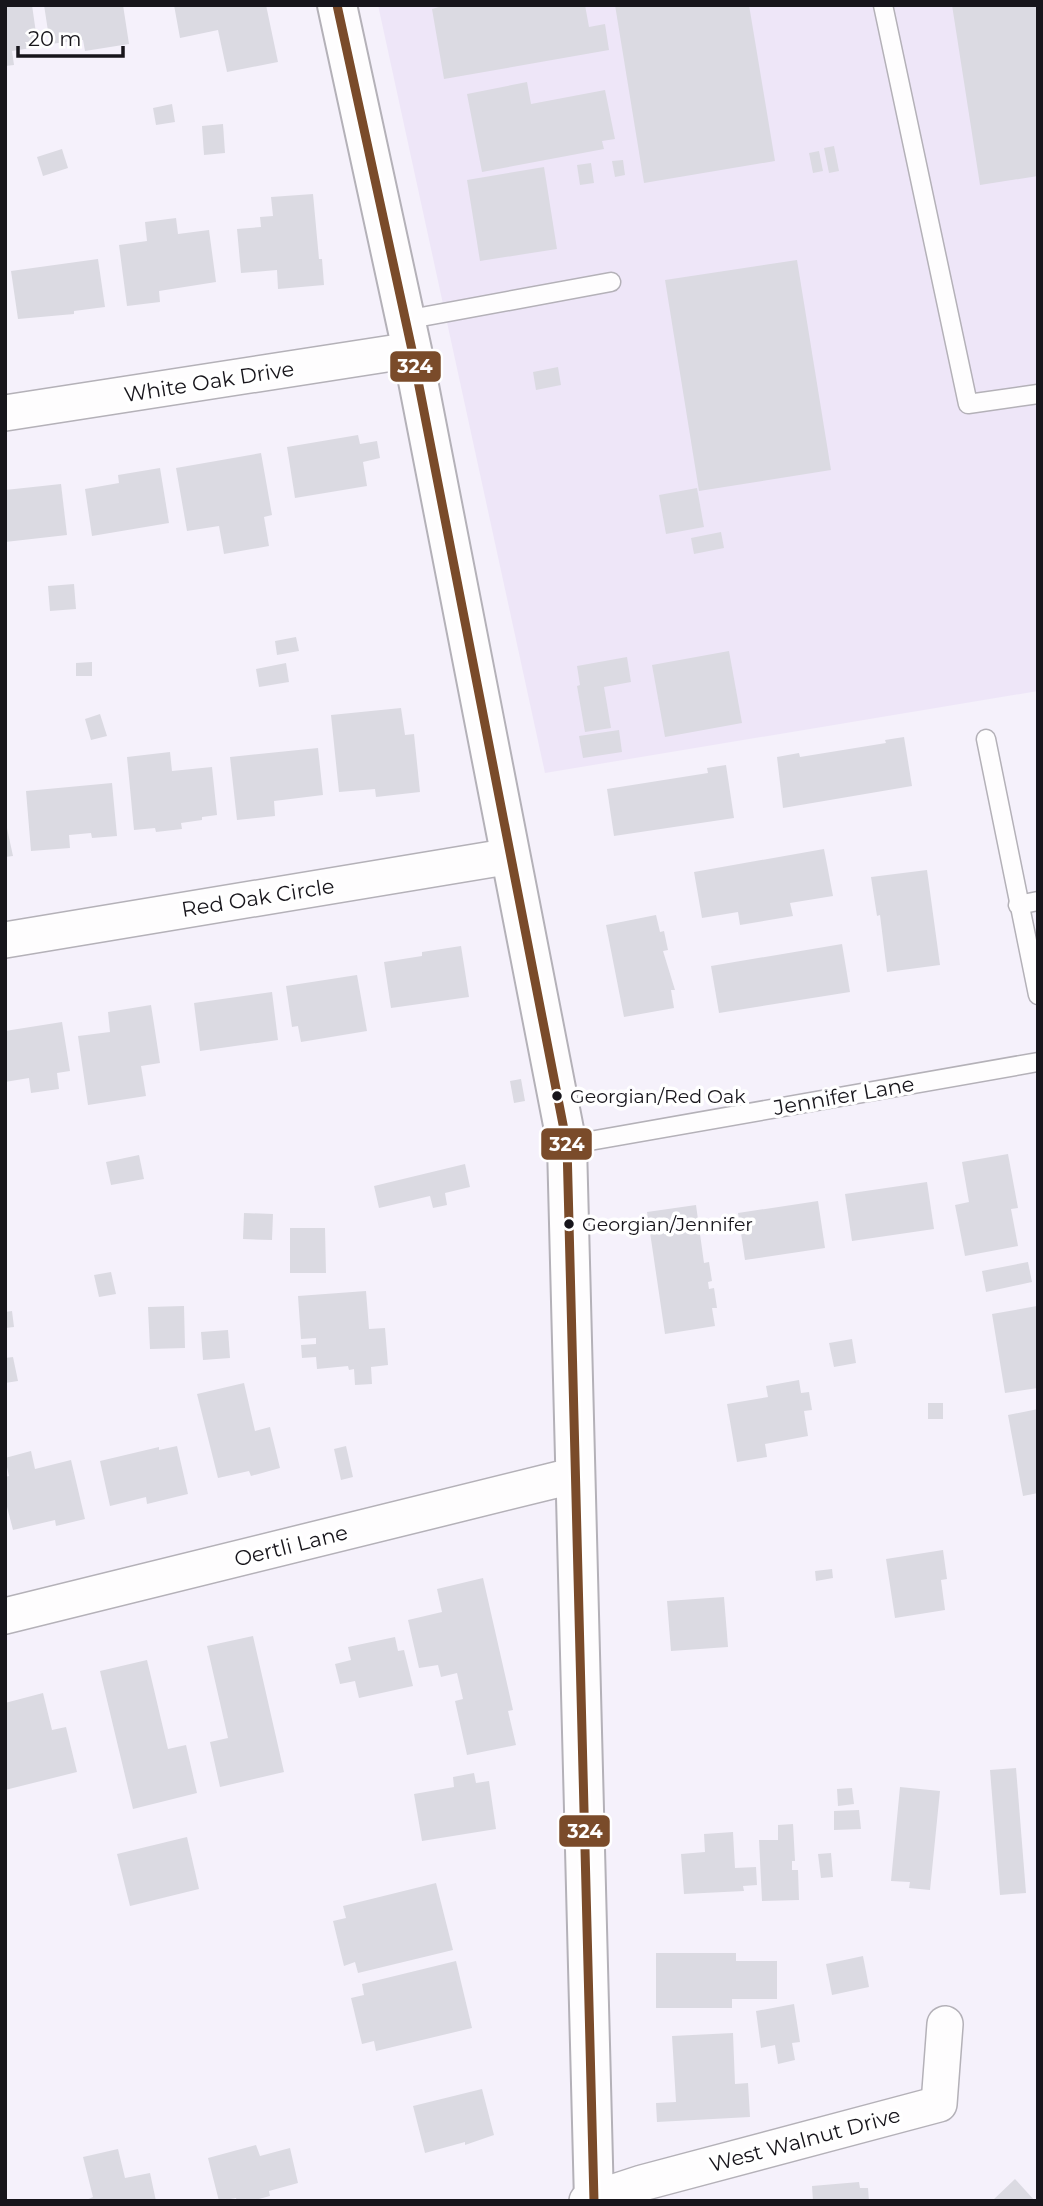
<svg xmlns="http://www.w3.org/2000/svg" width="1043" height="2206" font-family="Montserrat,sans-serif">
<rect width="100%" height="100%" fill="#f5f1fb"/>
<!-- built -->
<path fill="#eee6f8" d="M378 5H1038V691L545 773Z"/>
<!-- building -->
<g fill="#dbdae2">
<path d="M5 5H32L38 47 12 51 14 65 5 66Z"/>
<path d="M44 5H123L129 44 85 51 83 40 50 44Z"/>
<path d="M174 5H266L278 62 227 72 218 30 180 38Z"/>
<path d="M446 5H585L589 27 605 24 609 50 444 79 432 9Z"/>
<path d="M615 5H749L775 161 644 183Z"/>
<path d="M952 5H1038V176L980 185Z"/>
<path d="M527 82 531 104 605 90 615 139 602 141 604 149 482 172 467 94Z"/>
<path d="M172 104 175 122 156 125 153 108Z"/>
<path d="M223 124 225 153 204 155 202 126Z"/>
<path d="M834 146 839 171 829 173 824 148Z"/>
<path d="M62 149 68 168 43 176 37 157Z"/>
<path d="M819 151 823 171 813 173 809 153Z"/>
<path d="M623 160 625 175 615 177 612 161Z"/>
<path d="M591 163 594 183 580 185 577 165Z"/>
<path d="M544 167 557 249 480 261 467 180Z"/>
<path d="M313 194 319 259H322L324 285 278 289 277 270 241 273 237 229 261 227 260 217 273 216 271 197Z"/>
<path d="M176 218 178 234 209 230 216 282 159 291 160 302 127 306 119 245 147 241 145 222Z"/>
<path d="M98 259 105 307 74 311V314L18 319 11 271Z"/>
<path d="M797 260 831 470 699 491 665 280Z"/>
<path d="M558 367 561 385 536 390 533 372Z"/>
<path d="M358 435 360 444 377 441 380 458 363 462 367 486 295 498 287 447Z"/>
<path d="M261 453 272 515 264 517 269 546 224 554 219 526 187 531 176 468Z"/>
<path d="M160 468 169 523 92 536 85 489 119 483 118 475Z"/>
<path d="M61 484 67 535 5 542V490Z"/>
<path d="M697 488 704 527 666 534 659 495Z"/>
<path d="M721 532 724 548 694 554 691 538Z"/>
<path d="M74 584 76 609 50 611 48 586Z"/>
<path d="M296 637 299 651 277 655 275 641Z"/>
<path d="M729 651 742 723 665 737 652 665Z"/>
<path d="M627 657 631 682 604 687 611 728 585 732 577 686 580 685 577 666Z"/>
<path d="M92 662V676H76V663Z"/>
<path d="M286 663 289 682 259 687 256 669Z"/>
<path d="M401 708 405 735 414 734 420 792 376 797 375 789 339 792 331 715Z"/>
<path d="M100 714 107 736 91 740 85 719Z"/>
<path d="M619 730 622 752 583 758 579 736Z"/>
<path d="M904 737 912 786 783 808 777 757 799 753 800 757 886 743 885 740Z"/>
<path d="M318 748 323 795 274 801 275 816 237 820 230 757Z"/>
<path d="M170 752 172 771 212 767 217 815 202 817V820L181 823 182 829 156 832 155 828 134 830 127 757Z"/>
<path d="M726 765 734 818 614 836 607 789 708 773 707 768Z"/>
<path d="M112 783 117 836 92 838 91 833 69 835 70 848 31 851 26 791Z"/>
<path d="M5 819 13 856 5 857Z"/>
<path d="M824 849 833 896 790 903 793 916 740 925 738 912 702 918 694 872Z"/>
<path d="M927 870 940 965 887 972 880 915 877 916 871 877Z"/>
<path d="M656 915 660 932 664 931 668 950 663 951 675 990H671L674 1008 624 1017 606 925Z"/>
<path d="M842 944 850 992 719 1013 711 966Z"/>
<path d="M461 946 469 997 391 1008 384 962 422 956V952Z"/>
<path d="M357 975 367 1031 301 1042 298 1026 292 1027 286 986Z"/>
<path d="M272 992 278 1040 200 1051 194 1003Z"/>
<path d="M151 1005 160 1063 141 1066 146 1096 88 1105 78 1036 110 1032 108 1012Z"/>
<path d="M62 1022 70 1071 57 1073 59 1089 31 1093 29 1078 5 1082V1031Z"/>
<path d="M521 1079 525 1101 514 1103 510 1081Z"/>
<path d="M1008 1154 1018 1208 1011 1209 1018 1246 965 1256 955 1205 969 1202 962 1162Z"/>
<path d="M139 1155 144 1179 111 1185 106 1162Z"/>
<path d="M465 1164 470 1187 445 1193 447 1205 433 1208 430 1196 379 1208 374 1186Z"/>
<path d="M927 1182 934 1229 852 1241 845 1194Z"/>
<path d="M818 1201 825 1248 745 1260 738 1213Z"/>
<path d="M696 1205 704 1263 709 1262 712 1281 708 1282 709 1289 714 1288 717 1308H712L715 1326 665 1334 647 1212Z"/>
<path d="M244 1213 273 1214 272 1240 243 1239Z"/>
<path d="M290 1228H325L326 1273H290Z"/>
<path d="M1028 1262 1032 1282 986 1292 982 1271Z"/>
<path d="M111 1272 116 1294 99 1297 94 1275Z"/>
<path d="M366 1291 369 1329 385 1328 388 1365 371 1367 372 1384 355 1385 354 1369 349 1370 348 1366 317 1369 316 1357 302 1358 301 1345 316 1344V1338L301 1339 298 1296Z"/>
<path d="M184 1306 185 1348 150 1349 148 1307Z"/>
<path d="M1037 1306 1038 1388 1005 1393 992 1314Z"/>
<path d="M12 1311 14 1327 5 1328V1312Z"/>
<path d="M228 1330 230 1358 203 1360 201 1332Z"/>
<path d="M852 1339 856 1363 834 1367 829 1343Z"/>
<path d="M13 1357 18 1381 5 1383V1358Z"/>
<path d="M799 1380 801 1393 809 1392 812 1410 804 1411 808 1436 765 1444 767 1457 737 1462 727 1404 768 1397 766 1386Z"/>
<path d="M244 1383 255 1431 270 1427 280 1468 251 1476 249 1471 218 1478 197 1394Z"/>
<rect x="928" y="1403" width="15" height="16"/>
<path d="M1038 1409V1493L1023 1496 1008 1415Z"/>
<path d="M177 1446 188 1494 147 1504 146 1497 110 1506 100 1461 159 1447V1450Z"/>
<path d="M346 1446 353 1477 341 1480 334 1449Z"/>
<path d="M31 1451 35 1469 71 1460 85 1519 56 1526 55 1520 13 1530 5 1499V1477L9 1476 5 1458Z"/>
<path d="M943 1550 947 1579 941 1580 945 1610 895 1618 886 1559Z"/>
<path d="M832 1569 833 1578 816 1581 815 1571Z"/>
<path d="M483 1578 513 1710 508 1711 516 1745 467 1755 455 1701 463 1699 457 1673 441 1677 438 1665 419 1668 408 1620 442 1612 437 1589Z"/>
<path d="M724 1597 728 1647 671 1651 667 1601Z"/>
<path d="M253 1636 284 1772 220 1787 210 1742 228 1738 207 1646Z"/>
<path d="M395 1637 398 1651 404 1650 413 1686 359 1698 355 1681 340 1684 335 1664 351 1660 348 1647Z"/>
<path d="M147 1660 168 1749 186 1745 197 1793 133 1809 100 1671Z"/>
<path d="M43 1693 52 1730 66 1727 77 1772 5 1790V1703Z"/>
<path d="M1016 1768 1026 1893 1000 1895 990 1770Z"/>
<path d="M474 1773 476 1783 489 1781 496 1829 422 1841 414 1794 454 1787 453 1777Z"/>
<path d="M900 1787 940 1791 930 1890 909 1888 910 1882 891 1881Z"/>
<path d="M852 1788 854 1804 838 1806 837 1789Z"/>
<path d="M859 1810 861 1829 834 1830V1811Z"/>
<path d="M793 1824 795 1861H792V1870H798L799 1900 762 1901 759 1840H778V1825Z"/>
<path d="M733 1832 735 1868 756 1867 757 1885 743 1886 744 1891 684 1894 681 1854 705 1852 704 1834Z"/>
<path d="M187 1837 199 1889 130 1906 117 1854Z"/>
<path d="M831 1853 833 1877 821 1878 818 1854Z"/>
<path d="M436 1883 453 1950 358 1973 355 1962 344 1966 333 1921 346 1918 343 1906Z"/>
<path d="M656 1953H736V1961H777V1999H732V2008H656Z"/>
<path d="M863 1956 869 1987 832 1995 826 1964Z"/>
<path d="M456 1961 472 2028 376 2051 374 2041 362 2044 351 1998 364 1995 362 1984Z"/>
<path d="M794 2004 800 2042 792 2043 795 2060 778 2064 775 2045 761 2048 756 2011Z"/>
<path d="M733 2033 735 2084 748 2083 750 2117 657 2122 656 2103 676 2102 672 2036Z"/>
<path d="M482 2089 494 2135 465 2145V2142L425 2153 413 2106Z"/>
<path d="M256 2145 260 2156 290 2148 298 2183 269 2191 270 2196 251 2201H237L236 2198 219 2201 208 2158Z"/>
<path d="M118 2149 125 2178 150 2173 156 2201H84L93 2197 83 2157Z"/>
<path d="M1015 2179 1035 2201H992Z"/>
<path d="M859 2182 860 2188H868L869 2201H813L812 2186Z"/>
</g>
<g fill="none" stroke-linecap="round" stroke-linejoin="round">
<defs>
<g id="service">
<path d="M883 5 968 404 1038 394"/>
<path d="M405 320 611 282"/>
<path d="M986 739 1038 995"/>
<path d="M1018 905 1038 901"/>
<path d="M567 1145 1038 1062"/>
</g>
<g id="minor">
<path d="M5 413 412 350"/>
<path d="M5 940 511 856"/>
<path d="M5 1616 576 1475"/>
<path d="M587 2201 642 2183 939 2104 945 2024"/>
</g>
<path id="tertiary" d="M337 5 412 350 567 1145 594 2201"/>
</defs>
<!-- service casing -->
<use href="#service" stroke="#b4b1b8" stroke-width="21"/>
<!-- minor casing -->
<use href="#minor" stroke="#b4b1b8" stroke-width="38"/>
<!-- tertiary casing -->
<use href="#tertiary" stroke="#b4b1b8" stroke-width="42"/>
<!-- service -->
<use href="#service" stroke="#fefdfe" stroke-width="18"/>
<!-- minor -->
<use href="#minor" stroke="#fefdfe" stroke-width="35"/>
<!-- tertiary -->
<use href="#tertiary" stroke="#fefdfe" stroke-width="38"/>
<defs>
<path id="bus-1" d="M337 5 412 350 567 1145 594 2201"/>
</defs>
<!-- bus-1 casing -->
<use href="#bus-1" stroke="#fff" stroke-width="14"/>
<!-- bus-1 -->
<use href="#bus-1" stroke="#7a4b2a" stroke-width="9"/>
</g>
<!-- markers -->
<g fill="#17151b" stroke="#fff" stroke-width="2.5">
<circle cx="557" cy="1096" r="6"/>
<circle cx="569" cy="1224" r="6"/>
</g>
<g text-anchor="middle" stroke-width="7" stroke-linejoin="round" paint-order="stroke">
<!-- bus labels -->
<g font-size="19" fill="#17151b" stroke="#fff" text-anchor="start">
<text x="570" y="1103">Georgian/Red Oak</text>
<text x="582" y="1231">Georgian/Jennifer</text>
</g>
<!-- street labels -->
<g font-size="21" fill="#17151b" stroke="#fff">
<text transform="translate(209 382) rotate(-9)" y="7">White Oak Drive</text>
<text transform="translate(258 898) rotate(-9)" y="7">Red Oak Circle</text>
<text transform="translate(844 1096) rotate(-10)" y="7">Jennifer Lane</text>
<text transform="translate(291 1546) rotate(-14)" y="7">Oertli Lane</text>
<text transform="translate(805 2140) rotate(-15)" y="7">West Walnut Drive</text>
</g>
</g>
<g stroke="#fff" stroke-width="2.5">
<rect x="389" y="350" width="53" height="33" rx="7" fill="#7a4b2a"/>
<rect x="540" y="1127" width="53" height="34" rx="7" fill="#7a4b2a"/>
<rect x="558" y="1814" width="53" height="34" rx="7" fill="#7a4b2a"/>
</g>
<g font-size="19" text-anchor="middle" font-weight="bold" fill="#fff">
<text x="415" y="373">324</text>
<text x="567" y="1151">324</text>
<text x="585" y="1838">324</text>
</g>
<!-- border -->
<rect width="1043" height="2206" fill="none" stroke="#17151b" stroke-width="14"/>
<!-- scale -->
<path d="M18 46v10h105v-10" fill="none" stroke="#17151b" stroke-width="3.5"/>
<text x="28" y="46" font-size="21" fill="#17151b" stroke="#ffffff" stroke-width="5" paint-order="stroke">20 m</text>
</svg>
